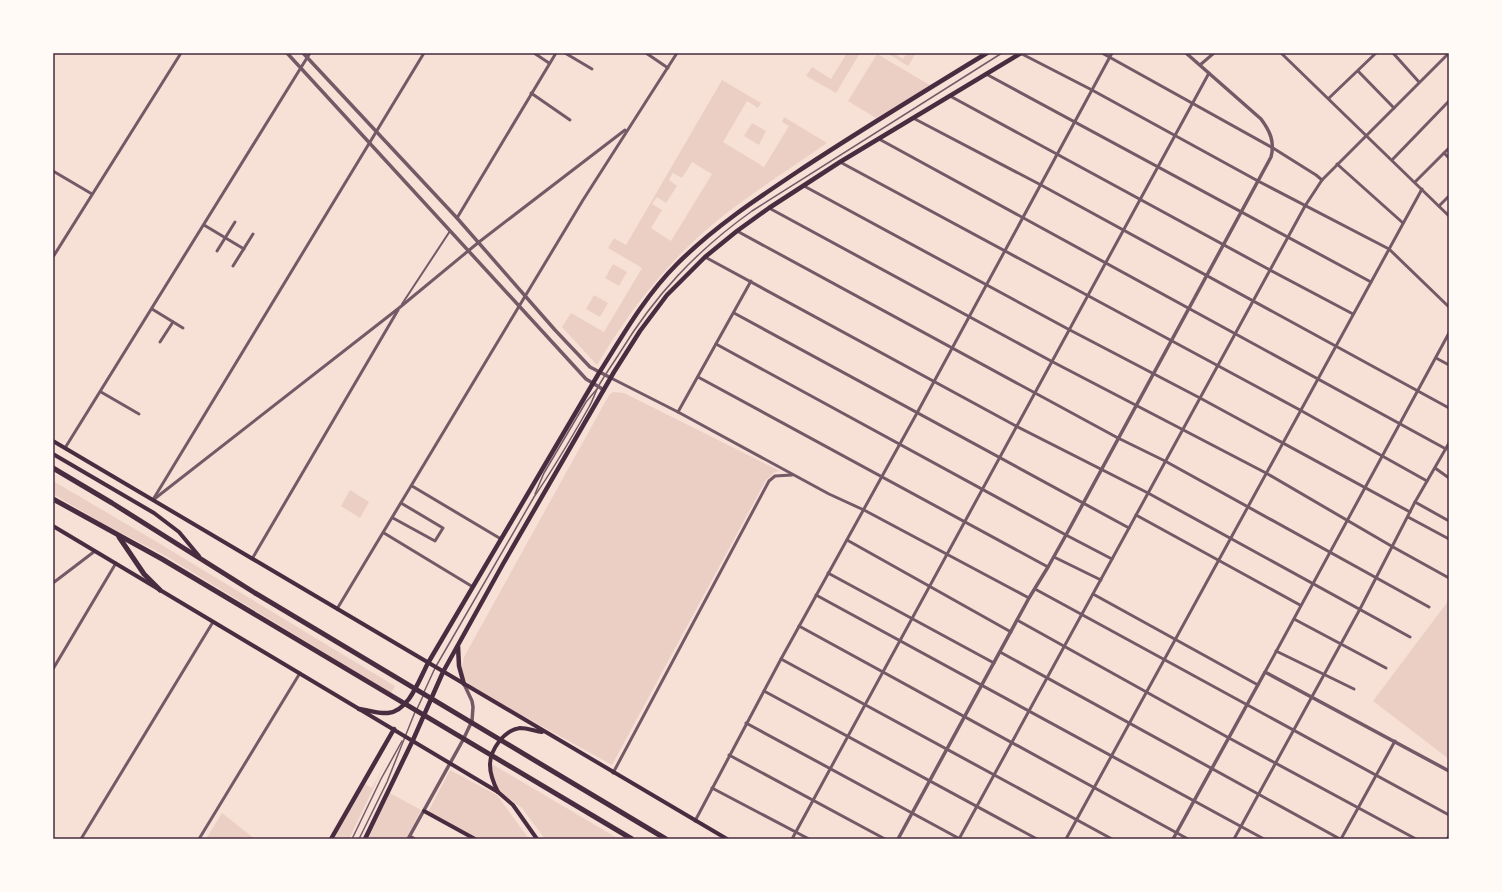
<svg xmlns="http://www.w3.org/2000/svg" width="1502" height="892" font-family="Mulish,sans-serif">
<rect width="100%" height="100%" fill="#f7e1d7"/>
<!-- green -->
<g fill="#ebcfc5" fill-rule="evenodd">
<path d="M847 53H860L836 93 806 76 812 67 831 79Z"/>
<path d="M887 53H894L903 59 907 53H916L908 66Z"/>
<path d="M877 54 930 85 876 118 848 101Z"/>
<path d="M722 80 761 103 758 108 747 101 723 142 764 167 789 126 782 122 784 117 827 143C784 173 735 203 697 238 657 275 625 318 597 365L562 327 571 313 604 332 642 268 608 248 614 238 626 245ZM692 162 712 174 671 241 651 228 662 210 652 204 657 197 666 203 677 186 669 180 673 173 682 178Z"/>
<path d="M752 123 766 131 759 145 744 136Z"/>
<path d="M613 264 627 272 619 286 605 278Z"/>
<path d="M594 295 608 303 600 317 586 309Z"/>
<path d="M613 392 624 393 780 471 775 472 766 480 612 765 473 688C462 677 460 673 464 657L609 395Z"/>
<path d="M53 481 157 542 395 686 391 693 164 555 102 523 53 494Z"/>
<path d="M350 490 369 502 360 518 341 506Z"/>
<path d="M1449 600V759L1373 701Z"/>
<path d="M386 762 349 839H333L365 784 372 788Z"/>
<path d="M492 764 619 839H545L522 808 493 787 488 770Z"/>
<path d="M450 770 497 795 529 839H475L427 814Z"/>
<path d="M388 792 421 810 406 839H366Z"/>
<path d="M222 813 255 839H206Z"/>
</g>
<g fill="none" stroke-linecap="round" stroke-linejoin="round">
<!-- service -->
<g stroke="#755966" stroke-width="1.5">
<path d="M535 494 544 473 586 402 597 389"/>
<path d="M424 692 435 668 534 497C554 468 572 437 589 407 593 400 595 393 598 387 604 376 612 365 619 354 655 295 696 251 752 211L1002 53"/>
<path d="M417 709 423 696"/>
<path d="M352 839 381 779 402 741"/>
<path d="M359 839 387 782 415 712"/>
</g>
<!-- pedestrian -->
<path stroke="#755966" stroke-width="2" d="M402 304 450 231"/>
<!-- minor -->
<g stroke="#755966" stroke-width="3">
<path d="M534 53 549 63"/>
<path d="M565 53 592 69"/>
<path d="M646 53 668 68"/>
<path d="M1020 53 1092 90 1258 181 1389 249 1449 307"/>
<path d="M1102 53 1273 148 1316 175 1322 180"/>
<path d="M1281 53 1449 216"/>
<path d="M1393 53 1419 82"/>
<path d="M1200 65 1214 53"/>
<path d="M1358 71 1394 108"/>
<path d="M986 74 1371 282"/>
<path d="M531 93 570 120"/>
<path d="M950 96 1270 270 1353 314"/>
<path d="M1329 98 1376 53"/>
<path d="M913 118 1041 185 1449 408"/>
<path d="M879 139 1446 449"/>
<path d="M1444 153 1449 158"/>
<path d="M1392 160 1449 101"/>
<path d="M840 162 1300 410 1427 481"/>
<path d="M1337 164 1403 223"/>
<path d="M53 171 92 194"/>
<path d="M1415 182 1449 148"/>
<path d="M804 186 1068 329 1200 398 1410 512"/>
<path d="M1439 206 1449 196"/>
<path d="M769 208 1051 361 1266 473 1393 547 1449 578"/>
<path d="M457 218 556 53"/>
<path d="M204 225 244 249"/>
<path d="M737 231 1118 438 1165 461 1429 607"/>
<path d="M217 251 235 222"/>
<path d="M53 257 181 53"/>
<path d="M705 257 1016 426 1148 493 1410 637"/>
<path d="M233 266 253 234"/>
<path d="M152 309 183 328"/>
<path d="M734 313 1129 528"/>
<path d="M160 342 173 322"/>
<path d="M716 344 1066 535 1112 559"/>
<path d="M1436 358 1449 365"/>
<path d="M698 377 1048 567"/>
<path d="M611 378 678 412 829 494 864 510 1029 598"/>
<path d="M101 392 139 414"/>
<path d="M678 412 751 281"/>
<path d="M65 448 310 53"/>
<path d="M1435 468 1449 478"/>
<path d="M412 486 501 539"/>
<path d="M154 498 424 53"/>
<path d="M153 500 399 308 479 242 625 130"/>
<path d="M1415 502 1449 521"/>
<path d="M1136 515 1300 605"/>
<path d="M1408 517 1449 539"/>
<path d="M393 518 435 541 443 528 401 503"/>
<path d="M384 533 473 587"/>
<path d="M847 540 1011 632"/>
<path d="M1054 557 1101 580"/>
<path d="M252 559 398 310"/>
<path d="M828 573 994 663"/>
<path d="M53 583 95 551"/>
<path d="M1035 589 1449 815"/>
<path d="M1093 594 1258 685"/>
<path d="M816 595 1264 839"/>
<path d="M337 609 583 200 677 53"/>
<path d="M1294 619 1386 668"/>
<path d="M1017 620 1229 738 1416 839"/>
<path d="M799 626 1188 839"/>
<path d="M1276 651 1354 689"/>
<path d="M1000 652 1340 839"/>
<path d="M781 659 1112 839"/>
<path d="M53 669 116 563"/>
<path d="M1265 672 1449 333"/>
<path d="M764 691 1037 839"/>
<path d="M746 723 960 839"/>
<path d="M729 755 885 839"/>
<path d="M613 773 769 481 775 476 792 475"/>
<path d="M712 788 809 839"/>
<path d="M695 821 781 659 917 413 1112 53"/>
<path d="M410 836 415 839"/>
<path d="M81 839 213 622"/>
<path d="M199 839 300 673"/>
<path d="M792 839 1209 73"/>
<path d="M959 839 1305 206 1322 180 1449 53"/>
<path d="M1066 839 1422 189"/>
<path d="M1234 839 1360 609 1415 502 1449 443"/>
<path d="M1341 839 1395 741"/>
<path d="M1447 839 1449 836"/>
</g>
<!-- tertiary -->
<g stroke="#755966" stroke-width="3.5">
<path d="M287 53 586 379 604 390"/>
<path d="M303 53 457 218 555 330 590 367 611 378"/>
<path d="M408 839 463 740 472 721 473 707 472 701 464 684"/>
<path d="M898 839 1029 598 1048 567 1066 535 1271 157C1275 142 1270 131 1261 119L1186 53"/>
<path d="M1173 839 1265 672 1449 771"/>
</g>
<!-- secondary -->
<g stroke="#4a2c40" stroke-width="4">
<path d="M53 441 727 839"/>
<path d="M53 454 154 513 179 532 199 556"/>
<path d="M53 526 498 792 513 805 537 839"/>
<path d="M498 792C494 784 490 774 490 765 490 750 504 730 520 728 527 728 535 731 542 732"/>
<path d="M424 811 475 839"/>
</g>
<!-- primary -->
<g stroke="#4a2c40" stroke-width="4.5">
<path d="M458 646 459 666 464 684"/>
<path d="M359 709C368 710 379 714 388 713 409 711 419 680 428 663L599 373C623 335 645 296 677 264 713 228 755 200 797 172 859 131 923 92 987 53"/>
<path d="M331 839 394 729"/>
<path d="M365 839 413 740 443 672 503 564 614 372 640 331 667 295 705 257 737 231 769 208 840 162 1021 53"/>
</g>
<!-- motorway -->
<g stroke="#4a2c40" stroke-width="5">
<path d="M53 468 112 503 255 593 666 839"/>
<path d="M53 499 162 559 632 839"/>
<path d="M119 537 144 574 160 590"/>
</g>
</g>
<!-- border -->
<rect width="1502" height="892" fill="none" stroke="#fffaf5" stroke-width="108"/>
<rect x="54" y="54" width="1394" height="784" fill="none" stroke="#4a2c40" stroke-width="1.5"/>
</svg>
